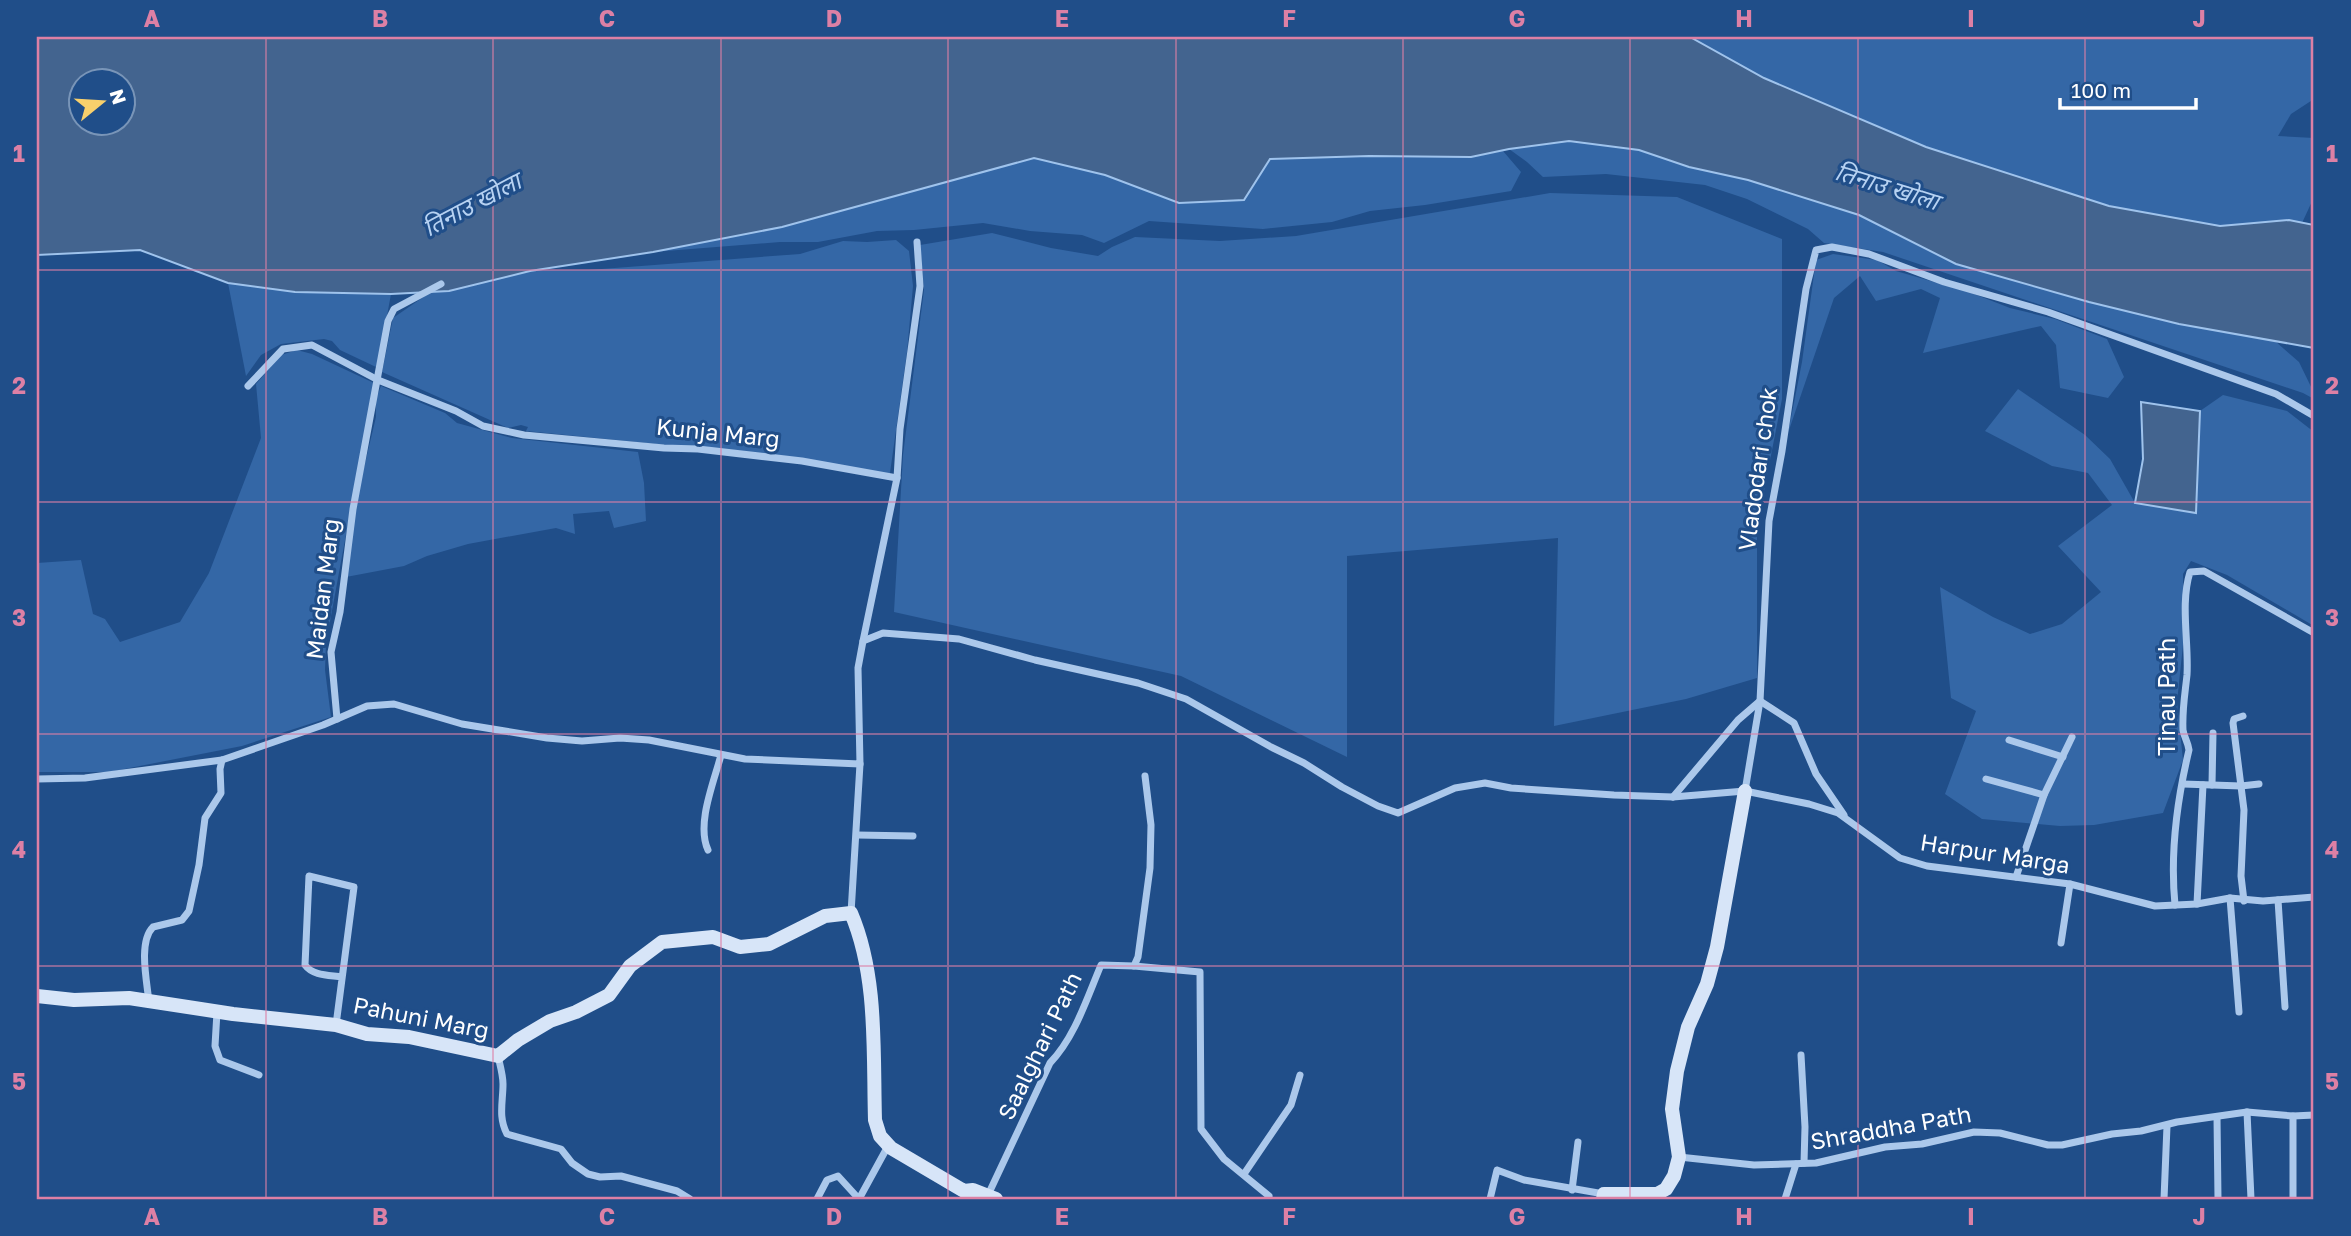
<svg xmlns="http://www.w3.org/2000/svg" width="2351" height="1236" font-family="'Golos Text','Noto Sans Devanagari',sans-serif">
<rect width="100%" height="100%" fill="#204e89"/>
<!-- green -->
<g fill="#3467a6">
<path d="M1690 37H2314V99L2291 114 2278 136 2314 138V197L2302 223 2288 220 2220 226 2109 206 1926 147 1764 78Z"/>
<path d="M1569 141 1639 150 1689 167 1748 180 1859 215 1956 264 2089 302 2179 324 2275 341 2299 362 2314 393V399L2303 393 1883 252 1824 243 1808 229 1747 199 1705 185 1606 174 1543 177 1527 162 1509 149Z"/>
<path d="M1503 151 1521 172 1511 191 1425 205 1370 211 1332 222 1263 229 1149 221 1104 243 1082 235 1030 231 983 223 914 230 877 231 818 242H780L653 252 782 227 1034 158 1105 175 1244 200 1270 159 1369 156 1471 157Z"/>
<path d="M1550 193 1677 197 1782 239V399L1757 527V678L1686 699 1554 726 1558 538 1347 556V757L1181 676 894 612 903 455 924 290 920 245 992 233 1051 248 1098 256 1112 247 1135 237 1220 241 1296 236Z"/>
<path d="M896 240 909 251 913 286 907 352 889 480 807 459 526 431 528 427 521 425 508 428 382 372 393 318 435 289 539 270H588L800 254 843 241 867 242Z"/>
<path d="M1833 254 1877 260 1896 271 1969 292 2010 308 2055 319 2107 339 2124 377 2108 398 2060 388 2056 345 2041 326 1923 353 1940 298 1921 289 1876 301 1860 276 1834 298 1788 433 1802 362 1816 260Z"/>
<path d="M228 283 295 292 391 294 380 354 376 367 340 350 332 341 324 339 281 344 261 355 246 376Z"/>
<path d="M297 350 312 354 374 383 326 643 325 670 331 717 242 746 109 772H37V563L81 560 93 614 105 619 120 642 180 622 209 573 261 438 256 384 281 355Z"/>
<path d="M381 386 445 413 457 423 512 438 638 452 644 483 646 521 614 528 609 511 573 514 575 534 556 528 468 544 427 556 404 566 346 577 357 497 376 417V399Z"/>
<path d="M2018 389 2085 435 2110 459 2135 503 2193 512 2200 411 2223 395 2287 411 2314 432V626L2227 575 2191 561 2183 574V645L2177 702 2183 760 2163 813 2094 825 2060 826 1982 819 1945 794 1976 711 1951 698 1940 587 1993 617 2030 634 2062 624 2101 592 2058 546 2112 505 2088 473 2052 466 1985 431Z"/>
</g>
<!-- water -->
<g fill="#43648f" stroke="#9fc3ec" stroke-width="2" fill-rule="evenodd">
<path d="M37 37H1690L1764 78 1926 147 2109 206 2220 226 2289 220 2314 225V348L2179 324 2089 302 1956 264 1859 215 1748 180 1689 167 1639 150 1569 141 1509 149 1471 157 1369 156 1270 159 1244 200 1179 203 1105 175 1034 158 782 227 653 252 530 271 449 291 391 294 295 292 228 283 140 250 37 255ZM80 80H122V122H80Z"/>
<path d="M2141 402 2200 411 2196 513 2135 503 2143 459Z"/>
</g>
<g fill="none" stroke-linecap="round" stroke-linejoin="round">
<!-- street -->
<g stroke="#abc8eb" stroke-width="7">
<path d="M248 386 283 349 312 345 378 380 456 411 483 426 524 435 664 448 698 449 802 461 897 478"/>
<path d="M863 641 897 478 900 429 920 286 917 242"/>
<path d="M2243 716 2234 719 2233 723 2244 810 2241 876 2244 901"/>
<path d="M337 719 331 652 340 612 353 509 388 321 394 309 441 284"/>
<path d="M2009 740 2063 757"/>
<path d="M37 779 85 778 222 760 323 725 367 706 394 704 462 724 547 738 582 741 620 738 649 740 745 759 860 764 858 668 863 641 883 633 959 639 1035 660 1138 683 1186 699 1271 747 1304 763 1342 787 1378 806 1398 813 1455 788 1485 783 1511 788 1614 795 1673 797 1745 791 1809 804 1838 813 1900 858 1927 866 2070 884 2155 906 2197 904 2230 898 2263 901 2314 897"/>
<path d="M1986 779 2044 795"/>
<path d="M2183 784 2241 786 2259 784"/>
<path d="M2212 785 2213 733"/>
<path d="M1745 791 1760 701 1769 521 1782 451 1806 289 1816 250 1832 247 1869 254 1944 282 2048 312 2276 394 2314 416"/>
<path d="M1673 797 1738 720 1760 701 1794 723 1816 774 1844 815"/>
<path d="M857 835 913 836"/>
<path d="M708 850C696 824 714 782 721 755"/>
<path d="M2016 877 2044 795 2072 737"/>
<path d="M2230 898 2239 1012"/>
<path d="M2278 900 2285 1007"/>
<path d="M2197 904 2203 785"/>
<path d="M2175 905C2170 854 2177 800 2189 750 2188 742 2184 737 2183 730 2182 710 2185 694 2187 675 2189 642 2180 604 2190 572L2204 571 2314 633"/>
<path d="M851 913 860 764"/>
<path d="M2061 943 2070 884"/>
<path d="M1134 966 1200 972 1201 1129 1224 1159 1269 1196"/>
<path d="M149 1002C147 982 138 942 153 927L182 920 189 911 199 865 205 818 221 793 220 769 222 760"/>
<path d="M217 1012 215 1046 220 1060 259 1075"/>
<path d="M336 1025 354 887 309 876 305 965C313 976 329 975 342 977"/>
<path d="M1801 1055 1805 1127 1804 1163"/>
<path d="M498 1056C500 1065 503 1075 503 1084 503 1102 498 1117 507 1134L561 1149 572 1163 588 1174 600 1177 621 1176 677 1191 690 1199"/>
<path d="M2247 1112 2251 1199"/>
<path d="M2293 1116V1199"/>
<path d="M2217 1117 2218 1199"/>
<path d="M1679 1157 1754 1165 1816 1163 1885 1147 1922 1144 1974 1132 2000 1133 2048 1145H2062L2112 1134 2141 1131 2177 1122 2247 1112 2293 1116 2314 1115"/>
<path d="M1244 1174 1291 1105 1300 1075"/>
<path d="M1572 1190 1578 1142"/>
<path d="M988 1195 1050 1063C1075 1037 1087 998 1101 965L1134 966 1138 957 1150 868 1151 825 1145 776"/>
<path d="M817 1199 827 1180 838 1176 859 1199"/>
<path d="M859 1199 888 1146"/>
<path d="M1490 1199 1497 1170 1524 1180 1604 1194"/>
<path d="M1785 1199 1796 1164"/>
<path d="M2164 1199 2167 1126"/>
</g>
<!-- secondary -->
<g stroke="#d7e5f8" stroke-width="14">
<path d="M37 996 74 1000 129 998 233 1014 336 1025 367 1034 409 1037 498 1056 518 1040 550 1021 576 1012 609 995 630 966 662 942 713 937 740 947 769 944 825 916 851 913C878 976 873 1053 875 1120L880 1136 891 1148 964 1191 973 1190 996 1199"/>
<path d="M1603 1199 1604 1194H1657L1666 1189 1674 1176 1679 1157 1672 1109 1677 1071 1688 1027 1707 984 1717 947 1745 791"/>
</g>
</g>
<!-- grid -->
<path fill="none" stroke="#dd80a5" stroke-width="2" stroke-opacity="0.55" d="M266 37V1199M493 37V1199M721 37V1199M948 37V1199M1176 37V1199M1403 37V1199M1630 37V1199M1858 37V1199M2085 37V1199M37 270H2314M37 502H2314M37 734H2314M37 966H2314"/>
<g text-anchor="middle" stroke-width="6" stroke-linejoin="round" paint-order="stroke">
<!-- street labels -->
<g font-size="23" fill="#fff" stroke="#204e89">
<text transform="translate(718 433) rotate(6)" y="8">Kunja Marg</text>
<text transform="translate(1758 469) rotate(-82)" y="8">Vladodari chok</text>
<text transform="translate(323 589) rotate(-83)" y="8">Maidan Marg</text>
<text transform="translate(2167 697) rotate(-90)" y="8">Tinau Path</text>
<text transform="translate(1995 854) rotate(9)" y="8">Harpur Marga</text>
<text transform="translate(421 1018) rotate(11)" y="8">Pahuni Marg</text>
<text transform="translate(1040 1046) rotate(-64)" y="8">Saalghari Path</text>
<text transform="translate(1891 1128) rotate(-10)" y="8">Shraddha Path</text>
</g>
<!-- water labels -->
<g font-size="24" font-style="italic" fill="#b7d2f2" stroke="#204e89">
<text transform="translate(1887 187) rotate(17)" y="8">तिनाउ खोला</text>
<text transform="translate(472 205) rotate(-28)" y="8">तिनाउ खोला</text>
</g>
</g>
<!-- border -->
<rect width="2351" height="1236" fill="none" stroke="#204e89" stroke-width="77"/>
<!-- north arrow -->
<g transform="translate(102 102) rotate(72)"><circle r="33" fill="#204e89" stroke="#7995b8" stroke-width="2"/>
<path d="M0-5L12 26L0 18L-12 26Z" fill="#f8d06c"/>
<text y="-10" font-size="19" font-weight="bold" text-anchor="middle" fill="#ffffff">N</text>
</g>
<!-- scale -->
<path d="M2060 98v10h136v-10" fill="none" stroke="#ffffff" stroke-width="3.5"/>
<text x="2071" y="98" font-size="21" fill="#ffffff" stroke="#204e89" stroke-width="5" paint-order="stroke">100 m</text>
<rect x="38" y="38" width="2274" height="1160" fill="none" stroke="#dd80a5" stroke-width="2.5"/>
<g font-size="23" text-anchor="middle" font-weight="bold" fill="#dd80a5">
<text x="152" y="27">A</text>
<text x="380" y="27">B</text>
<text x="607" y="27">C</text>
<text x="834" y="27">D</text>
<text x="1062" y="27">E</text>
<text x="1289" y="27">F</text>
<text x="1517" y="27">G</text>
<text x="1744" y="27">H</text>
<text x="1971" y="27">I</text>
<text x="2199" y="27">J</text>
<text x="19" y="162">1</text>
<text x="2332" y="162">1</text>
<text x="19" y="394">2</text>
<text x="2332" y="394">2</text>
<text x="19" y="626">3</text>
<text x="2332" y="626">3</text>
<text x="19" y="858">4</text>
<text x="2332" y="858">4</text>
<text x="19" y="1090">5</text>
<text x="2332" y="1090">5</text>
<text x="152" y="1225">A</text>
<text x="380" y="1225">B</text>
<text x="607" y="1225">C</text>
<text x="834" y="1225">D</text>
<text x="1062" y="1225">E</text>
<text x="1289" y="1225">F</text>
<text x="1517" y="1225">G</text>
<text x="1744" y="1225">H</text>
<text x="1971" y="1225">I</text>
<text x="2199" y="1225">J</text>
</g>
</svg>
